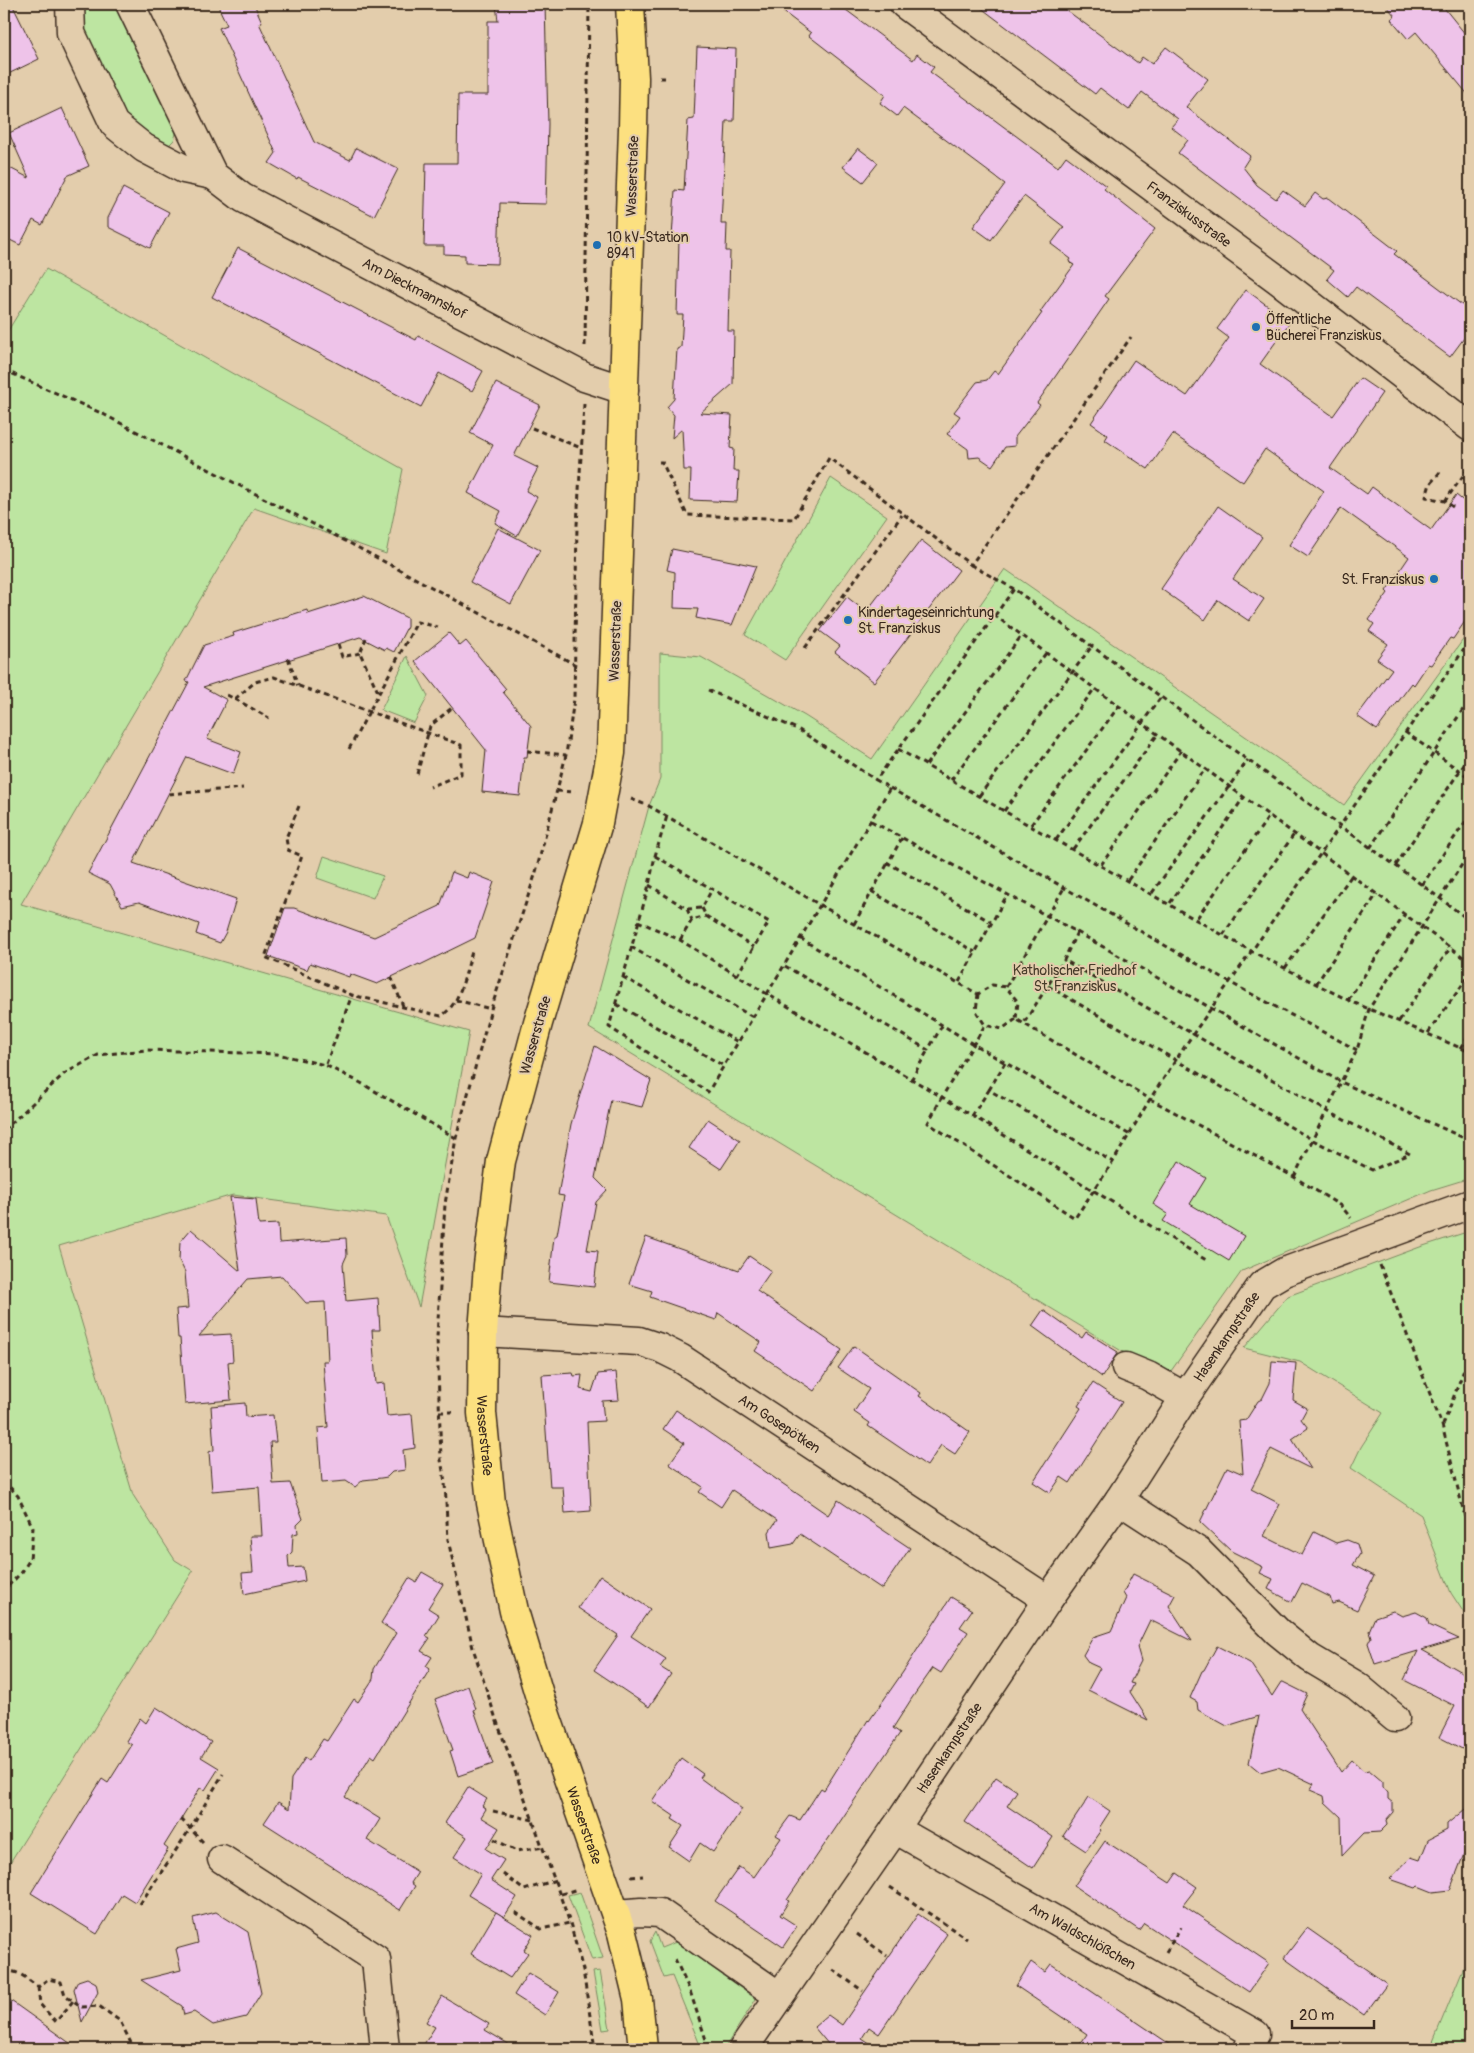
<svg xmlns="http://www.w3.org/2000/svg" width="1474" height="2053" font-family="Pangolin,sans-serif">
<rect width="100%" height="100%" fill="#e3cdac"/>
<filter id="ink" filterUnits="userSpaceOnUse"><feTurbulence type="fractalNoise" baseFrequency=".02" numOctaves="2"/><feDisplacementMap in="SourceGraphic" scale="10" xChannelSelector="R" yChannelSelector="G"/><feConvolveMatrix kernelMatrix="1 2 1 2 8 2 1 2 1" color-interpolation-filters="sRGB"/></filter>
<g filter="url(#ink)">
<!-- green -->
<g fill="#bde5a1" stroke="#7c8860">
<path d="M79 4H119L178 127 174 140 167 147 127 123 91 62Z"/>
<path d="M46 269 403 469 386 554 254 508 21 904 469 1032 419 1307 386 1216 233 1195 59 1246 133 1495 175 1560 193 1571 4 1872V337Z"/>
<path d="M831 478 887 516 785 660 745 635Z"/>
<path d="M1005 569 1344 805 1470 630V1178L1431 1190 1242 1271 1166 1378 589 1028 649 806 660 779V653L701 657 805 716 872 759Z"/>
<path d="M407 656 428 696 414 723 381 710Z"/>
<path d="M324 856 383 876 373 898 317 878Z"/>
<path d="M1470 1231V1622L1451 1593 1421 1515 1351 1468 1361 1447 1383 1413 1300 1362 1244 1348 1288 1296 1420 1247Z"/>
<path d="M580 1892 603 1958 592 1960 568 1895Z"/>
<path d="M655 1932 661 1948 676 1942 756 1999 724 2049H693L700 2045 672 1976 664 1978 650 1941Z"/>
<path d="M1465 1964 1470 1967V2049H1430Z"/>
<path d="M600 1971 610 2029 603 2030 593 1972Z"/>
</g>
<!-- building -->
<g fill="#eec3e9" stroke="#3b2a1e">
<path d="M4 4H12L39 59 4 76Z"/>
<path d="M217 4H254L262 22 259 23 314 142 350 160 356 148 398 169 374 216 298 177 297 179 269 163 276 153 219 28 227 25Z"/>
<path d="M496 4H545L548 124 546 204 500 203 498 264 465 263V255L444 254V246H424L426 163H457L458 95H488V21H498Z"/>
<path d="M773 4H838L913 60 917 54 934 67 930 72 1058 167 1066 156 1106 186 1104 189 1155 229 1105 296 1109 299 1037 403 1040 405 1015 437V446L1005 447 992 466 979 457 969 458 968 449 947 434 960 416 954 412 977 382 987 380 994 371 998 374 1042 313 1040 312 1074 265 1069 262 1071 259 1051 244 1064 227 1024 196 991 240 973 227 1005 184 903 108 897 116 880 103 885 95 809 36 811 33Z"/>
<path d="M976 4H1058L1138 63 1142 57 1152 64 1166 47 1208 79 1186 107 1250 156 1243 167 1257 185 1276 199 1283 190 1305 206 1315 193 1323 199 1328 198 1397 251 1394 254 1470 311V330L1450 357 1356 287 1348 297 1327 279 1334 270 1178 153 1188 140 1171 127 1178 119 1142 92 1129 110 1100 88 1095 94Z"/>
<path d="M1385 4H1441L1470 40V97L1416 32 1408 39 1391 19 1395 16Z"/>
<path d="M697 47 736 49 734 121H726L721 224H727L726 251H730L728 331H734L733 384 700 413 732 415 730 448 734 449 733 471H739L737 502 690 500 691 470H684L682 429 672 438 674 415 667 407 674 399 677 349 681 347 683 315H677L679 239 672 238 675 190 684 191 688 120 694 119Z"/>
<path d="M62 108 89 166 67 176 42 225 33 220 20 245 4 237V165L29 178 9 133Z"/>
<path d="M858 148 878 163 863 182 843 167Z"/>
<path d="M123 188 169 212 150 248 108 227V218Z"/>
<path d="M238 248 416 340 418 336 483 371 472 391 439 373 421 407 212 297Z"/>
<path d="M1246 290 1290 322 1260 364 1333 416 1360 378 1382 393 1330 468 1367 494 1372 487 1431 530 1456 495 1470 506V614L1453 639 1450 638 1431 665 1428 664 1414 685 1412 683 1377 730 1357 716 1392 669 1377 659 1388 644 1369 631 1374 624 1369 620 1388 593 1386 591 1409 557 1341 508 1308 557 1289 545 1324 491 1265 449 1243 482 1173 434 1148 469 1105 440 1108 435 1091 423 1134 360 1187 396 1229 338 1217 329Z"/>
<path d="M496 383 540 405 514 456 538 468 526 491 537 497 517 536 495 523 501 511 468 493 493 445 470 433Z"/>
<path d="M1218 506 1262 537 1233 579 1264 599 1249 621 1218 600 1205 620 1161 589Z"/>
<path d="M498 528 540 550 511 604 470 582Z"/>
<path d="M921 540 959 570 874 682 835 652 840 646 820 631 847 597 866 612Z"/>
<path d="M672 549 756 566 732 625 696 618 698 609 674 608 675 572 667 570Z"/>
<path d="M364 596 407 618V627L394 652 386 648 385 650 360 637 203 687 227 700 207 739 241 752 233 774 187 757 133 863 236 899 226 932 220 943 196 934 199 924 139 902 122 906 110 884 88 873 189 682 186 681 204 645 234 636 233 633 307 610 308 614Z"/>
<path d="M449 633 460 646 466 641 506 689 503 692 531 726 527 757H524L520 796 482 792 486 750 415 661Z"/>
<path d="M452 872 467 878 469 872 494 882 475 938 420 965 419 964 377 984 350 974 349 977 310 963 307 970 268 956 285 908H294L374 937 440 906Z"/>
<path d="M595 1046 651 1080 642 1107 611 1100 595 1178 607 1190 596 1202 587 1250 598 1251 594 1287 549 1282 554 1237 557 1235 564 1196 558 1195 571 1124Z"/>
<path d="M708 1119 740 1140 721 1169 689 1148Z"/>
<path d="M1179 1161 1206 1178 1190 1204 1244 1236 1229 1261 1163 1221 1168 1214 1153 1204Z"/>
<path d="M230 1197 256 1199 259 1225 278 1224 279 1243 346 1238 347 1255 343 1264 346 1301 378 1298 380 1330H372L376 1384 384 1383 387 1416 412 1414 415 1448 403 1450 405 1470 392 1472 387 1477 381 1478 363 1480 355 1487 346 1481 322 1483 318 1428 328 1427 323 1361H328L325 1302 306 1303 282 1276 248 1279 199 1336 231 1334 233 1361 228 1362 231 1400 185 1404 180 1338H178L176 1309 188 1308 185 1272 179 1260 180 1242 191 1229 240 1271Z"/>
<path d="M646 1237 739 1270 749 1256 771 1271 757 1291 842 1350 814 1391 755 1351 761 1342 718 1313 716 1320 650 1297 652 1291 629 1284Z"/>
<path d="M1043 1310 1082 1338 1086 1332 1118 1352 1102 1377 1032 1326Z"/>
<path d="M854 1346 921 1393 919 1396 970 1432 955 1454 941 1445 927 1466 868 1426 870 1423 854 1412 869 1389 838 1368Z"/>
<path d="M1272 1361 1296 1363 1293 1400 1307 1408 1301 1419 1308 1428 1292 1439 1311 1469 1271 1449 1251 1489 1280 1504 1264 1536 1302 1555 1314 1532 1336 1543 1347 1540 1357 1544 1360 1554 1353 1565 1374 1576 1357 1610 1339 1602 1332 1604 1330 1597 1302 1583 1292 1602 1268 1589 1273 1579 1260 1573 1263 1567 1231 1551 1200 1522 1227 1467 1243 1474 1239 1421 1246 1420 1258 1401 1262 1399 1270 1383Z"/>
<path d="M616 1372 619 1400 602 1401 604 1421 587 1422 591 1511 565 1513 563 1487H550L542 1375 573 1373 574 1376 582 1375 580 1389 592 1392 598 1374Z"/>
<path d="M1093 1383 1122 1402 1070 1483 1061 1477 1050 1493 1033 1482 1081 1408 1078 1406Z"/>
<path d="M245 1403 246 1417 273 1415 276 1442H270L273 1484 290 1483 303 1519 297 1525 298 1533 293 1534 292 1552 288 1556 289 1568 303 1567 305 1581 244 1594 242 1573 253 1572 250 1536H262L259 1487 212 1491 209 1452 214 1450 211 1406Z"/>
<path d="M676 1410 828 1515 838 1500 910 1548 882 1589 800 1534 793 1544 771 1548 769 1532 777 1520 732 1490 721 1507 699 1492 703 1487 669 1464 684 1443 663 1429Z"/>
<path d="M422 1572 443 1584 428 1608 439 1615 426 1636 430 1638 421 1651 432 1657 426 1666 430 1669 375 1758 371 1755 345 1797 380 1819 367 1840 418 1872 411 1883 415 1886 400 1910 264 1823 278 1802 289 1809 291 1779 305 1758 309 1761 323 1739 327 1741 354 1699 358 1702 373 1679 374 1669 396 1633 381 1623 409 1578 416 1582Z"/>
<path d="M1133 1574 1175 1595 1169 1606 1192 1641 1150 1620 1137 1647 1141 1661 1130 1683 1134 1684 1130 1692 1148 1720 1088 1690 1100 1668 1089 1663 1083 1655 1093 1637 1111 1631 1126 1598 1123 1593Z"/>
<path d="M600 1575 650 1609 631 1636 666 1659 660 1667 671 1674 649 1707 594 1670 618 1635 578 1608Z"/>
<path d="M951 1597 972 1610 960 1627 968 1632 941 1673 933 1668 912 1698 893 1728 900 1733 787 1900 789 1901 780 1915 797 1926 783 1947 715 1901 739 1867 754 1877 781 1838 776 1835 790 1816 800 1820 821 1788 824 1790 868 1720 869 1721 903 1672Z"/>
<path d="M1393 1611 1402 1616 1416 1612 1427 1618 1429 1625 1459 1639 1422 1650 1470 1677V1753L1439 1737 1455 1706 1404 1680 1418 1651 1375 1664 1368 1643 1371 1637 1369 1631 1375 1617Z"/>
<path d="M1217 1646 1250 1663 1272 1696 1281 1682H1283L1307 1694 1300 1709 1341 1772 1352 1760 1364 1771 1369 1770 1383 1782V1787L1388 1793V1799L1393 1803V1812L1386 1820 1387 1825 1380 1832 1364 1833 1342 1856 1341 1817 1325 1802 1324 1796 1310 1790 1314 1784 1278 1767 1260 1772 1249 1763 1259 1716 1227 1726 1198 1710 1197 1702 1190 1698 1202 1671 1204 1670Z"/>
<path d="M468 1686 476 1709 474 1710 493 1764 458 1776 450 1751 453 1750 435 1699Z"/>
<path d="M156 1707 211 1742 201 1757 219 1768 205 1790 200 1788 164 1846 168 1849 135 1902 122 1894 97 1934 31 1893 102 1779 108 1783 132 1745 126 1741 140 1718 146 1723Z"/>
<path d="M681 1758 703 1774 700 1778 742 1809 713 1852 700 1843 689 1861 669 1847 683 1826 672 1819 674 1816 652 1801Z"/>
<path d="M996 1777 1017 1791 1007 1806 1053 1837 1033 1868 965 1822Z"/>
<path d="M468 1787 487 1799 482 1806 486 1809 481 1817 499 1828 486 1849 504 1860 491 1880 517 1897 504 1917 468 1895 481 1874 454 1857 467 1837 445 1823Z"/>
<path d="M1089 1797 1110 1811 1099 1828 1101 1830 1086 1851 1063 1836Z"/>
<path d="M1470 1805V1848L1464 1854 1450 1890 1433 1892 1418 1886 1416 1888 1390 1879 1411 1857 1420 1860 1428 1840 1447 1830V1824Z"/>
<path d="M1105 1841 1170 1883 1177 1873 1197 1887 1183 1905 1269 1963 1249 1992 1144 1923 1139 1930 1074 1886Z"/>
<path d="M216 1912 248 1932 261 1993 246 2017 213 2025 194 2012 184 2015 182 2006 141 1980 181 1970 176 1949 198 1943 193 1918Z"/>
<path d="M496 1912 533 1935 524 1950 528 1953 510 1978 471 1954Z"/>
<path d="M918 1914 947 1934 879 2034 869 2027 862 2038 879 2049H826L829 2045 814 2027 828 2015 842 2025Z"/>
<path d="M1307 1928 1387 1984 1364 2015 1284 1958Z"/>
<path d="M1031 1962 1045 1972 1051 1964 1177 2049H1077L1087 2034 1016 1986Z"/>
<path d="M528 1973 559 1992 545 2015 514 1995Z"/>
<path d="M87 1978 96 1983 98 1992 82 2022 74 1989 78 1981Z"/>
<path d="M4 1996 46 2026 78 2049H4Z"/>
<path d="M442 1996 489 2024 485 2030 517 2049H421L435 2027 426 2022Z"/>
</g>
<g fill="none" stroke-linecap="round" stroke-linejoin="round">
<defs>
<g id="minor">
<path d="M70 4 71 33 114 124 144 148 184 169 213 175"/>
<path id="s1" d="M130 4 213 175 243 198 584 377 624 390"/>
<path id="s2" d="M904 4 1277 279 1470 427"/>
<path id="s3" d="M483 1332 639 1341 660 1348 680 1358 1048 1600"/>
<path d="M1126 1367 1148 1376 1185 1397"/>
<path d="M1119 1500 1199 1552 1278 1632 1310 1658 1357 1686 1395 1718"/>
<path id="s4" d="M895 1829 1255 2034 1248 2049"/>
<path d="M222 1859 376 1959 385 2049"/>
<path d="M616 1914 641 1912 660 1913 779 1996"/>
<path id="s5" d="M743 2049 895 1829 1048 1600 1119 1500 1185 1397 1262 1285 1284 1272 1470 1204"/>
</g>
<g id="major">
<path id="s6" d="M630 4 634 78 633 128 611 753 598 823 538 1023 501 1161 488 1265 483 1332 482 1413 491 1503 514 1611 541 1701 622 1933 638 1999 643 2049"/>
</g>
</defs>
<!-- minor casing -->
<use href="#minor" stroke="#3b2a1e" stroke-width="31"/>
<!-- major casing -->
<use href="#major" stroke="#3b2a1e" stroke-width="31"/>
<!-- path -->
<g stroke="#3b2a1e" stroke-width="3" stroke-dasharray="5 4" stroke-linecap="butt">
<path d="M589 8 602 6"/>
<path d="M660 78H668"/>
<path d="M585 346 589 4"/>
<path d="M4 370 103 414 357 547 576 665"/>
<path d="M584 404 577 525 574 699 566 755 536 872 491 1009 456 1138 445 1204 437 1337 441 1460 445 1482 448 1540 473 1648 495 1716 570 1923 583 1970 595 2049"/>
<path d="M532 428 581 448"/>
<path d="M659 462H662L687 515 794 519 829 458 971 565 1131 337"/>
<path d="M1440 472 1430 484 1426 497 1445 501"/>
<path d="M1463 477 1470 483"/>
<path d="M1453 507 1445 501 1470 466"/>
<path d="M971 565 1014 589"/>
<path d="M994 615 1470 962"/>
<path d="M366 638 360 653 379 694"/>
<path d="M1470 641 1321 853 1193 1034 1150 1099 1113 1162 1075 1218 928 1123 942 1097 767 994 890 788 876 780 1014 589C1092 646 1170 704 1249 761 1323 814 1398 866 1470 921"/>
<path d="M338 644 342 657 360 653"/>
<path d="M805 648 902 515"/>
<path d="M288 658 298 686"/>
<path d="M708 690 799 730 876 780"/>
<path d="M227 695 235 699 255 682 274 677 461 745V774L430 787"/>
<path d="M235 699 269 718"/>
<path d="M1405 732 1470 778"/>
<path d="M349 749 417 622 438 627"/>
<path d="M898 749 1004 811 1251 951 1348 1000 1470 1052"/>
<path d="M527 751 566 755"/>
<path d="M926 765 1022 635"/>
<path d="M417 774 430 726 454 706"/>
<path d="M951 780 1046 653"/>
<path d="M890 788 1229 982 1357 1050"/>
<path d="M557 791 575 792"/>
<path d="M169 794 243 788"/>
<path d="M979 796 1092 646"/>
<path d="M631 799 649 806 820 905 978 994 992 985 1006 987 1018 1002 1016 1019 1150 1099 1294 1177 1341 1206 1351 1218"/>
<path d="M299 806 286 838 288 850 302 856 265 957 352 995 441 1016C461 1004 465 973 472 952"/>
<path d="M1004 811 1095 688"/>
<path d="M871 821 1077 932 1064 960 1024 1023"/>
<path d="M1031 825 1119 706"/>
<path d="M902 838 888 863 991 922"/>
<path d="M1056 840 1161 697"/>
<path d="M1370 848 1470 699"/>
<path d="M1073 849 1158 734"/>
<path d="M655 856 769 922 737 975"/>
<path d="M1101 865 1181 751"/>
<path d="M1396 865 1470 756"/>
<path d="M1128 880 1205 769"/>
<path d="M649 885 687 909 702 908 712 889"/>
<path d="M1422 885 1470 815"/>
<path d="M871 891 975 952"/>
<path d="M1152 893 1248 760"/>
<path d="M1170 903 1244 797"/>
<path d="M702 908 706 916 754 947"/>
<path d="M687 909 692 920"/>
<path d="M1197 918 1270 815"/>
<path d="M638 921 680 940 767 994 708 1092 609 1027 649 885 655 856 667 816"/>
<path d="M854 924 888 863"/>
<path d="M1077 932 1341 1082 1357 1050 1369 1009 1470 852"/>
<path d="M1223 935 1295 833"/>
<path d="M800 938 973 1044 1130 1135"/>
<path d="M680 940 692 920 706 916"/>
<path d="M631 947 753 1017"/>
<path d="M785 966 928 1050 943 1024"/>
<path d="M1285 968 1352 875"/>
<path d="M391 977 403 1006"/>
<path d="M623 977 738 1042"/>
<path d="M959 982 1007 895"/>
<path d="M1316 984 1377 894"/>
<path d="M1048 986 1313 1140 1372 1170 1410 1154 1327 1111 1064 960"/>
<path d="M1006 987 1064 888"/>
<path d="M978 994 976 1011 985 1025"/>
<path d="M456 1000 491 1009"/>
<path d="M1348 1000 1405 914"/>
<path d="M616 1004 724 1066"/>
<path d="M1016 1019 1002 1029 985 1025 942 1097 1206 1260"/>
<path d="M1399 1021 1451 947"/>
<path d="M1428 1033 1470 974"/>
<path d="M1461 1048 1470 1034"/>
<path d="M326 1064 352 995"/>
<path d="M911 1080 928 1050"/>
<path d="M989 1090 1005 1063"/>
<path d="M972 1116 989 1090 1113 1162"/>
<path d="M4 1130 64 1074 98 1055 146 1050 277 1054 325 1065 361 1083 456 1138"/>
<path d="M1294 1177 1341 1082 1466 1139 1470 1130"/>
<path d="M1380 1265 1442 1425 1470 1537"/>
<path d="M439 1412H454"/>
<path d="M1443 1425 1470 1354"/>
<path d="M4 1481 18 1496 33 1528 30 1559 22 1572 4 1590"/>
<path d="M493 1811 533 1820"/>
<path d="M181 1819 203 1842"/>
<path d="M494 1839 516 1851 544 1847"/>
<path d="M503 1874 524 1890 556 1880"/>
<path d="M631 1877 643 1876"/>
<path d="M890 1887 967 1939"/>
<path d="M561 1894 578 1889"/>
<path d="M140 1904 190 1829 223 1774"/>
<path d="M515 1912 541 1929 570 1923"/>
<path d="M857 1934 887 1956"/>
<path d="M1166 1952 1181 1927"/>
<path d="M675 1959 690 1991 709 2049"/>
<path d="M833 1970 863 1991"/>
<path d="M4 1972C18 1969 27 1979 38 1987L48 1979 61 1982 65 1995 82 2007 99 2006 120 2021 134 2049"/>
<path d="M38 1987 40 2004 56 2022 73 2001"/>
</g>
<!-- minor -->
<use href="#minor" stroke="#e3cdac" stroke-width="28"/>
<!-- major -->
<use href="#major" stroke="#fce080" stroke-width="28"/>
</g>
</g>
<!-- markers -->
<g fill="#1f6fb2" stroke="#e3cdac" stroke-width="2">
<circle cx="597" cy="245" r="5"/>
<circle cx="1256" cy="327" r="5"/>
<circle cx="1434" cy="579" r="5"/>
<circle cx="848" cy="620" r="5"/>
</g>
<g text-anchor="middle" stroke-width="4" stroke-linejoin="round" paint-order="stroke">
<!-- street labels -->
<g font-size="14" fill="#3b2a1e" stroke="#e3cdac">
<text transform="translate(632 176) rotate(-88)" y="5">Wasserstraße</text>
<text dy="5" stroke="none"><textPath href="#s2" startOffset="354">Franziskusstraße</textPath></text>
<text dy="5" stroke="none"><textPath href="#s1" startOffset="422">Am Dieckmannshof</textPath></text>
<text transform="translate(615 641) rotate(-88)" y="5">Wasserstraße</text>
<text transform="translate(535 1035) rotate(-74)" y="5">Wasserstraße</text>
<text dy="5" stroke="none"><textPath href="#s5" startOffset="861">Hasenkampstraße</textPath></text>
<text dy="5" stroke="none"><textPath href="#s3" startOffset="320">Am Gosepötken</textPath></text>
<text dy="5" stroke="none"><textPath href="#s6" startOffset="1448">Wasserstraße</textPath></text>
<text dy="5" stroke="none"><textPath href="#s5" startOffset="365">Hasenkampstraße</textPath></text>
<text dy="5" stroke="none"><textPath href="#s6" startOffset="1852">Wasserstraße</textPath></text>
<text dy="5" stroke="none"><textPath href="#s4" startOffset="216">Am Waldschlößchen</textPath></text>
</g>
<!-- poi labels -->
<g font-size="14" fill="#3b2a1e" stroke="#e3cdac" text-anchor="start">
<text x="607" y="242">10 kV-Station<tspan x="607" dy="16">8941</tspan></text>
<text x="1266" y="324">Öffentliche<tspan x="1266" dy="16">Bücherei Franziskus</tspan></text>
<text x="1424" y="584" text-anchor="end">St. Franziskus</text>
<text x="858" y="617">Kindertageseinrichtung<tspan x="858" dy="16">St. Franziskus</tspan></text>
</g>
<!-- park labels -->
<g font-size="14" fill="#483d2b" stroke="#e3cdac">
<text x="1075" y="975">Katholischer Friedhof<tspan x="1075" dy="16">St. Franziskus</tspan></text>
</g>
</g>
<!-- margin -->
<rect width="1474" height="2053" fill="none" stroke="#e3cdac" stroke-width="20"/>
<rect x="10" y="10" width="1454" height="2033" fill="none" stroke="#3b2a1e" stroke-width="2" filter="url(#ink)"/>
<!-- scale -->
<path d="M1292 2020v8h82v-8" fill="none" stroke="#3b2a1e" stroke-width="2.5"/>
<text x="1299" y="2020" font-size="15" fill="#3b2a1e" stroke="#e3cdac" stroke-width="4" paint-order="stroke">20 m</text>
</svg>
